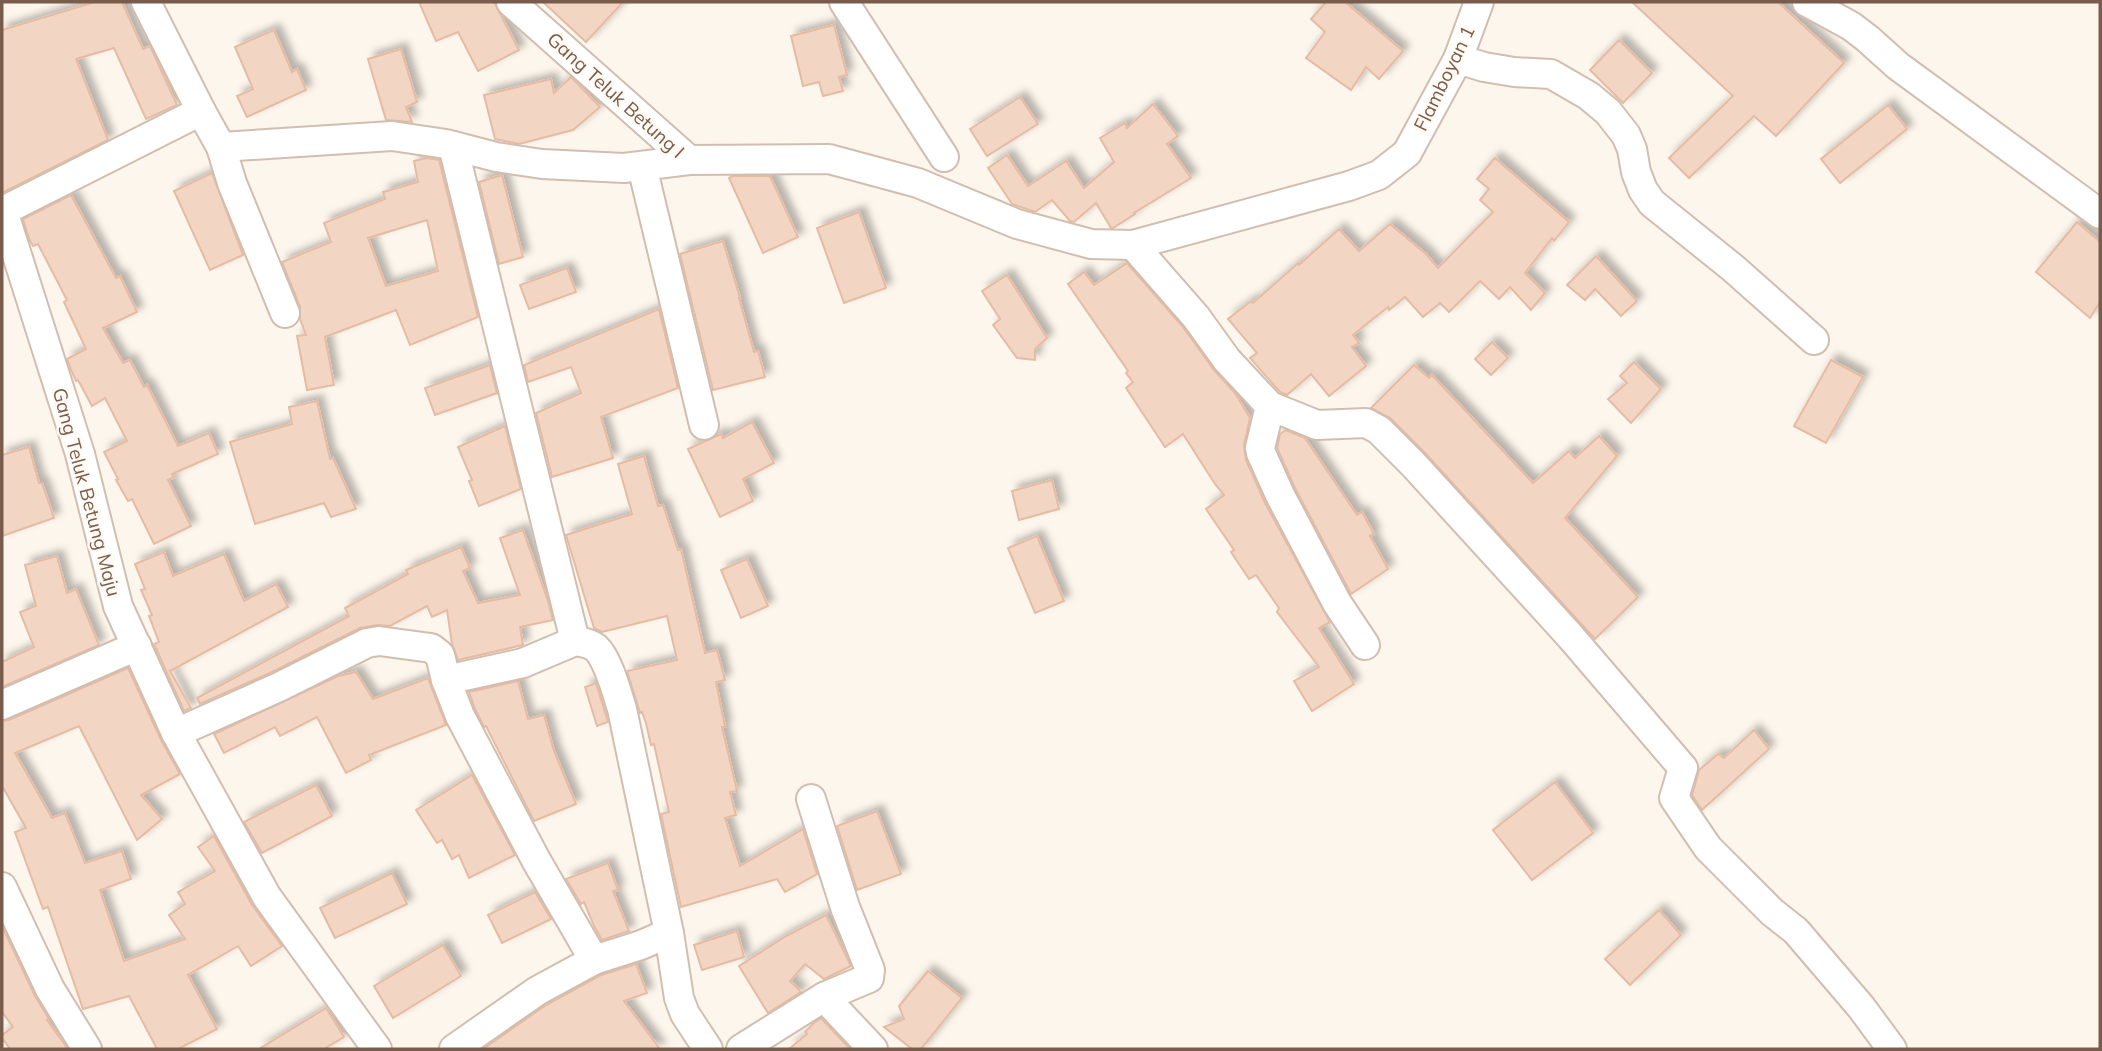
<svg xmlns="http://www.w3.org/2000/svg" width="2102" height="1051" font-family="Mulish,sans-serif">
<defs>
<filter id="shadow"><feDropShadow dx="6" dy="-6" stdDeviation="3.5" flood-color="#0004"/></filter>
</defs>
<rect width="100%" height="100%" fill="#fdf6ec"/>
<!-- building -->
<g fill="#f3d5c3" stroke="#e6bba3" stroke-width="2" fill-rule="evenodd" filter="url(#shadow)">
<path d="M95 2H122L143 49 150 46 177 105 146 119 114 48 76 59 108 140 2 193V30Z"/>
<path d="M419 2H494L519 50 478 71 458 32 436 41Z"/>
<path d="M543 2H623L586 42Z"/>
<path d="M1326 2H1345L1403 51 1379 79 1366 67 1351 90 1306 58 1325 32 1311 19Z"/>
<path d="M1632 2H1778L1844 63 1776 136 1754 116 1689 178 1669 158 1733 96Z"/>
<path d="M834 25 847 75 839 77 843 91 823 96 819 82 803 86 791 36Z"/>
<path d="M274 30 292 72 297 69 306 90 247 117 237 96 253 89 235 47Z"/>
<path d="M1619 40 1652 73 1623 103 1590 70Z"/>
<path d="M401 49 417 102 406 107 412 122 386 120 368 59Z"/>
<path d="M571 77 600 107 573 130 519 144 495 139 484 95 551 79 554 93Z"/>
<path d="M1020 97 1038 124 987 156 970 129Z"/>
<path d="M1153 104 1178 136 1167 144 1191 178 1134 213 1135 214 1113 228H1111L1096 203 1074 222 1070 221 1052 200 1035 212 1012 204 988 168 1007 155 1028 186 1066 161 1084 188 1114 162 1100 138 1125 123 1127 128Z"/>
<path d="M1888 105 1907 129 1840 183 1821 159Z"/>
<path d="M427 158 439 160 478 317 410 345 396 310 325 337 334 385 307 390 297 336 306 335 300 319V307L282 262 331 242 324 223 385 199 383 192 418 182 414 161ZM427 220 438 271 386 286 368 238Z"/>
<path d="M1495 158 1569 222 1554 241 1552 238 1525 273 1545 293 1531 310 1510 287 1499 299 1480 281 1449 312 1440 303 1423 317 1405 297 1389 310 1388 307 1353 335 1359 343 1352 347 1366 366 1329 396 1311 374 1287 395 1280 392 1250 358 1257 353 1228 319 1251 301 1253 303 1298 263 1299 265 1339 229 1359 251 1390 224 1426 254 1438 268 1493 212 1480 200 1489 189 1477 179Z"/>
<path d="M212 173 243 255 210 270 174 191Z"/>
<path d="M502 175 523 257 499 264 479 182Z"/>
<path d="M733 176H770L798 237 763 253 729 178Z"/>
<path d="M71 195 116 278 120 276 137 312 103 328 123 363 130 360 144 387 147 385 178 446 209 433 218 454 172 474 174 477 168 480 191 526 154 544 132 499 128 501 116 480 118 479 104 452 127 441 105 398 92 406 78 380 76 381 72 372 67 359 86 349 64 302 67 300 38 244 33 246 29 239 23 219Z"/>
<path d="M859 212 886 288 844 303 817 228Z"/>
<path d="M2077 222 2100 242V302L2090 318 2036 272Z"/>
<path d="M723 241 740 298H739L754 352 758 351 765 377 713 390 680 254Z"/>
<path d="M1596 256 1637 301 1621 316 1595 289 1585 300 1567 285Z"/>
<path d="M1127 263 1183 327 1214 370 1235 393 1250 418 1244 445 1246 460 1265 503 1330 622 1319 628 1354 684 1312 711 1294 681 1319 667 1277 612 1279 608 1256 575 1249 579 1231 552 1234 550 1206 509 1224 495 1215 484 1183 434 1165 447 1126 388 1133 382 1126 373 1128 371 1068 284 1084 272 1094 285Z"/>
<path d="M567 268 576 292 529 309 520 285Z"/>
<path d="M1007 275 1047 338 1035 349V360L1017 358 993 325 1000 319 982 291Z"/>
<path d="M659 309 678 388 601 417 613 458 552 477 536 413 581 393 571 367 528 382 524 365Z"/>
<path d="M1492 342 1508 358 1491 375 1475 359Z"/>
<path d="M1831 360 1863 377 1826 443 1794 426Z"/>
<path d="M1634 362 1661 389 1631 423 1608 399 1627 383 1620 376Z"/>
<path d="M490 365 497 393 435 415 425 388Z"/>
<path d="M1414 365 1429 378 1432 375 1533 483 1569 451 1575 458 1599 436 1617 456 1565 518 1638 597 1595 639 1425 453 1390 418 1371 408Z"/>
<path d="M317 401 330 459 333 458 356 509 331 517 324 503 255 524 230 442 292 424 289 407Z"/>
<path d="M752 422 774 463 743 479 753 501 720 517 688 449 721 434 723 438Z"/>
<path d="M505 426 521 489 479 506 469 481 472 480 458 447Z"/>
<path d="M1286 430 1305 438 1357 515 1362 512 1374 534 1370 536 1388 569 1351 594 1295 488 1277 448 1280 434Z"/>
<path d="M29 447 39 483H42L54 518 2 536V455Z"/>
<path d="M644 456 658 506 663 505 678 550 681 549 705 653 717 650 725 680 716 682 725 727H722L737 791 730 792 736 815 725 818 740 866 803 829 817 874 785 892 777 879 681 907 661 814 669 812 654 744 651 745 646 723 642 712 640 713 627 671 677 660 667 616 602 632 594 628 566 535 632 514 618 464Z"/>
<path d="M1052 480 1059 509 1019 520 1012 491Z"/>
<path d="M523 530 548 601 553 620 520 627 523 645 458 660 452 644 447 610 432 617 427 606 390 626 377 625 360 628 272 672 200 704 197 698 349 616 345 608 408 574 406 570 461 547 470 568 463 571 478 603 520 595 500 538Z"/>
<path d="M1037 536 1064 601 1035 613 1008 548Z"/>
<path d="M164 552 173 576 224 554 244 601 276 584 288 607 170 671 191 708 184 711 154 644 159 642 149 616 152 615 141 590 145 589 135 564Z"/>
<path d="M57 556 67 593 76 589 99 645 2 687V662L34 647 20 612 36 606 25 565Z"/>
<path d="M747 559 768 606 741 618 721 570Z"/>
<path d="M128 668 161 740 180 774 141 795 162 819 137 840 79 726 15 753 52 818 65 813 85 863 122 851 131 879 100 890 124 961 185 939 169 915 185 904 178 892 215 871 198 847 214 836 252 905 282 946 251 966 238 946 188 975 217 1029 178 1049H157L129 996 83 1009 48 907 43 909 15 832 26 828 2 786V721L9 720Z"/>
<path d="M356 672 373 699 428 678 446 725 369 755 371 760 346 773 317 717 280 736 275 727 224 753 214 734 338 676Z"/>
<path d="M518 681 528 719 544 715 554 751 576 804 534 821 486 726 484 727 475 709 469 692Z"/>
<path d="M596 683 608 722 597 726 585 687Z"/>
<path d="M1754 730 1769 749 1702 810 1692 795 1699 770 1718 754 1724 758Z"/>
<path d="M472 775 515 855 469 878 459 855 452 859 442 840 437 843 416 810Z"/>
<path d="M1555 782 1593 833 1532 880 1493 830Z"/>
<path d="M316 785 332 816 262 853 244 822Z"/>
<path d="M877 811 901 874 857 890 837 826Z"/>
<path d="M608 863 618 890 613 891 629 931 602 940 594 926 584 902 581 904 566 879Z"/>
<path d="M392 873 407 904 335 938 320 908Z"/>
<path d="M535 892 551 919 502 943 488 915Z"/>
<path d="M1659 910 1681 935 1630 985 1605 959Z"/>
<path d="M826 915 851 966 824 979 805 964 790 981 801 992 768 1013 739 966 786 936Z"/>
<path d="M2 926 35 996 49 1019 47 1020 68 1049H10L2 1038V1035L13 1027 2 1012Z"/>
<path d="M737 931 744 957 702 970 694 945Z"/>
<path d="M443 945 461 976 393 1018 374 986Z"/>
<path d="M636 964 647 993 624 1001 660 1049H483L546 1005 601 975Z"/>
<path d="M928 971 962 998 921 1049H912L884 1027 904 1019 899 1006Z"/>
<path d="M326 1008 344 1037 324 1049H259Z"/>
<path d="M821 1018 850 1049H789L807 1034 805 1032 814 1023Z"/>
</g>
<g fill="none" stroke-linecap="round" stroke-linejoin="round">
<defs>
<g id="minor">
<path d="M146 2 201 111 221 147 392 136 446 144 496 157 542 164 624 168 689 160 829 159 918 183 1017 224 1091 244 1133 245 1349 186 1379 175 1407 153 1458 59 1479 2"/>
<path d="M511 2 689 160"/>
<path d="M844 2 944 157"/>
<path d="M1807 2 1851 26 1868 39 1898 66 2100 214"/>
<path d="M1458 59 1484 67 1514 72 1551 74 1589 96 1608 112 1626 135 1632 149 1636 172 1643 190 1652 203 1733 268 1814 340"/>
<path d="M453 146 575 641C582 642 590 643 596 648 608 659 617 693 622 709L669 933 679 998 685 1014 708 1049"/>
<path d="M221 147 232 183 285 313"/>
<path d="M642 166 704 425"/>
<path d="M3 211 201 111"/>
<path d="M2 212 3 211 80 454 118 606 176 733 267 897 377 1049"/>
<path d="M1133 245 1196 317 1227 360 1270 406 1317 425 1366 423 1379 430 1413 464 1570 636 1683 768 1674 798 1708 848 1772 912 1796 931 1861 1007 1892 1049"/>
<path d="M1270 406 1260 448 1261 453 1280 495 1319 569 1337 603 1365 645"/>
<path d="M446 680 523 663 575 641"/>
<path d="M2 705 137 646"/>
<path d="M176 733 279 687 367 643 379 641 431 648 440 655 446 680 460 716 536 860 594 960"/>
<path d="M811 799 845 907 870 970 869 978 824 997"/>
<path d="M2 887 50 989 87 1049"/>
<path d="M454 1049 537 991 594 960 641 945 669 933"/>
<path d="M741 1049 824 997 873 1049"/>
</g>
</defs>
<!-- minor casing -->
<use href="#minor" stroke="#d1beb0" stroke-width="32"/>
<!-- minor -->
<use href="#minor" stroke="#fff" stroke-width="28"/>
</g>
<g text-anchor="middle" stroke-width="5" stroke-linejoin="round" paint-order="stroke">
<!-- street labels -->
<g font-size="19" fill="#7a5c4d" stroke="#fffaf3">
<text transform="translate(1444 78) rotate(-64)" y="7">Flamboyan 1</text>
<text transform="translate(616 95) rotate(42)" y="7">Gang Teluk Betung I</text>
<text transform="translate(87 492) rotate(75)" y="7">Gang Teluk Betung Maju</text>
</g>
</g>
<!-- border -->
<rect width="2102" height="1051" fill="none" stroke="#7a5c4d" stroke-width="7"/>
</svg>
